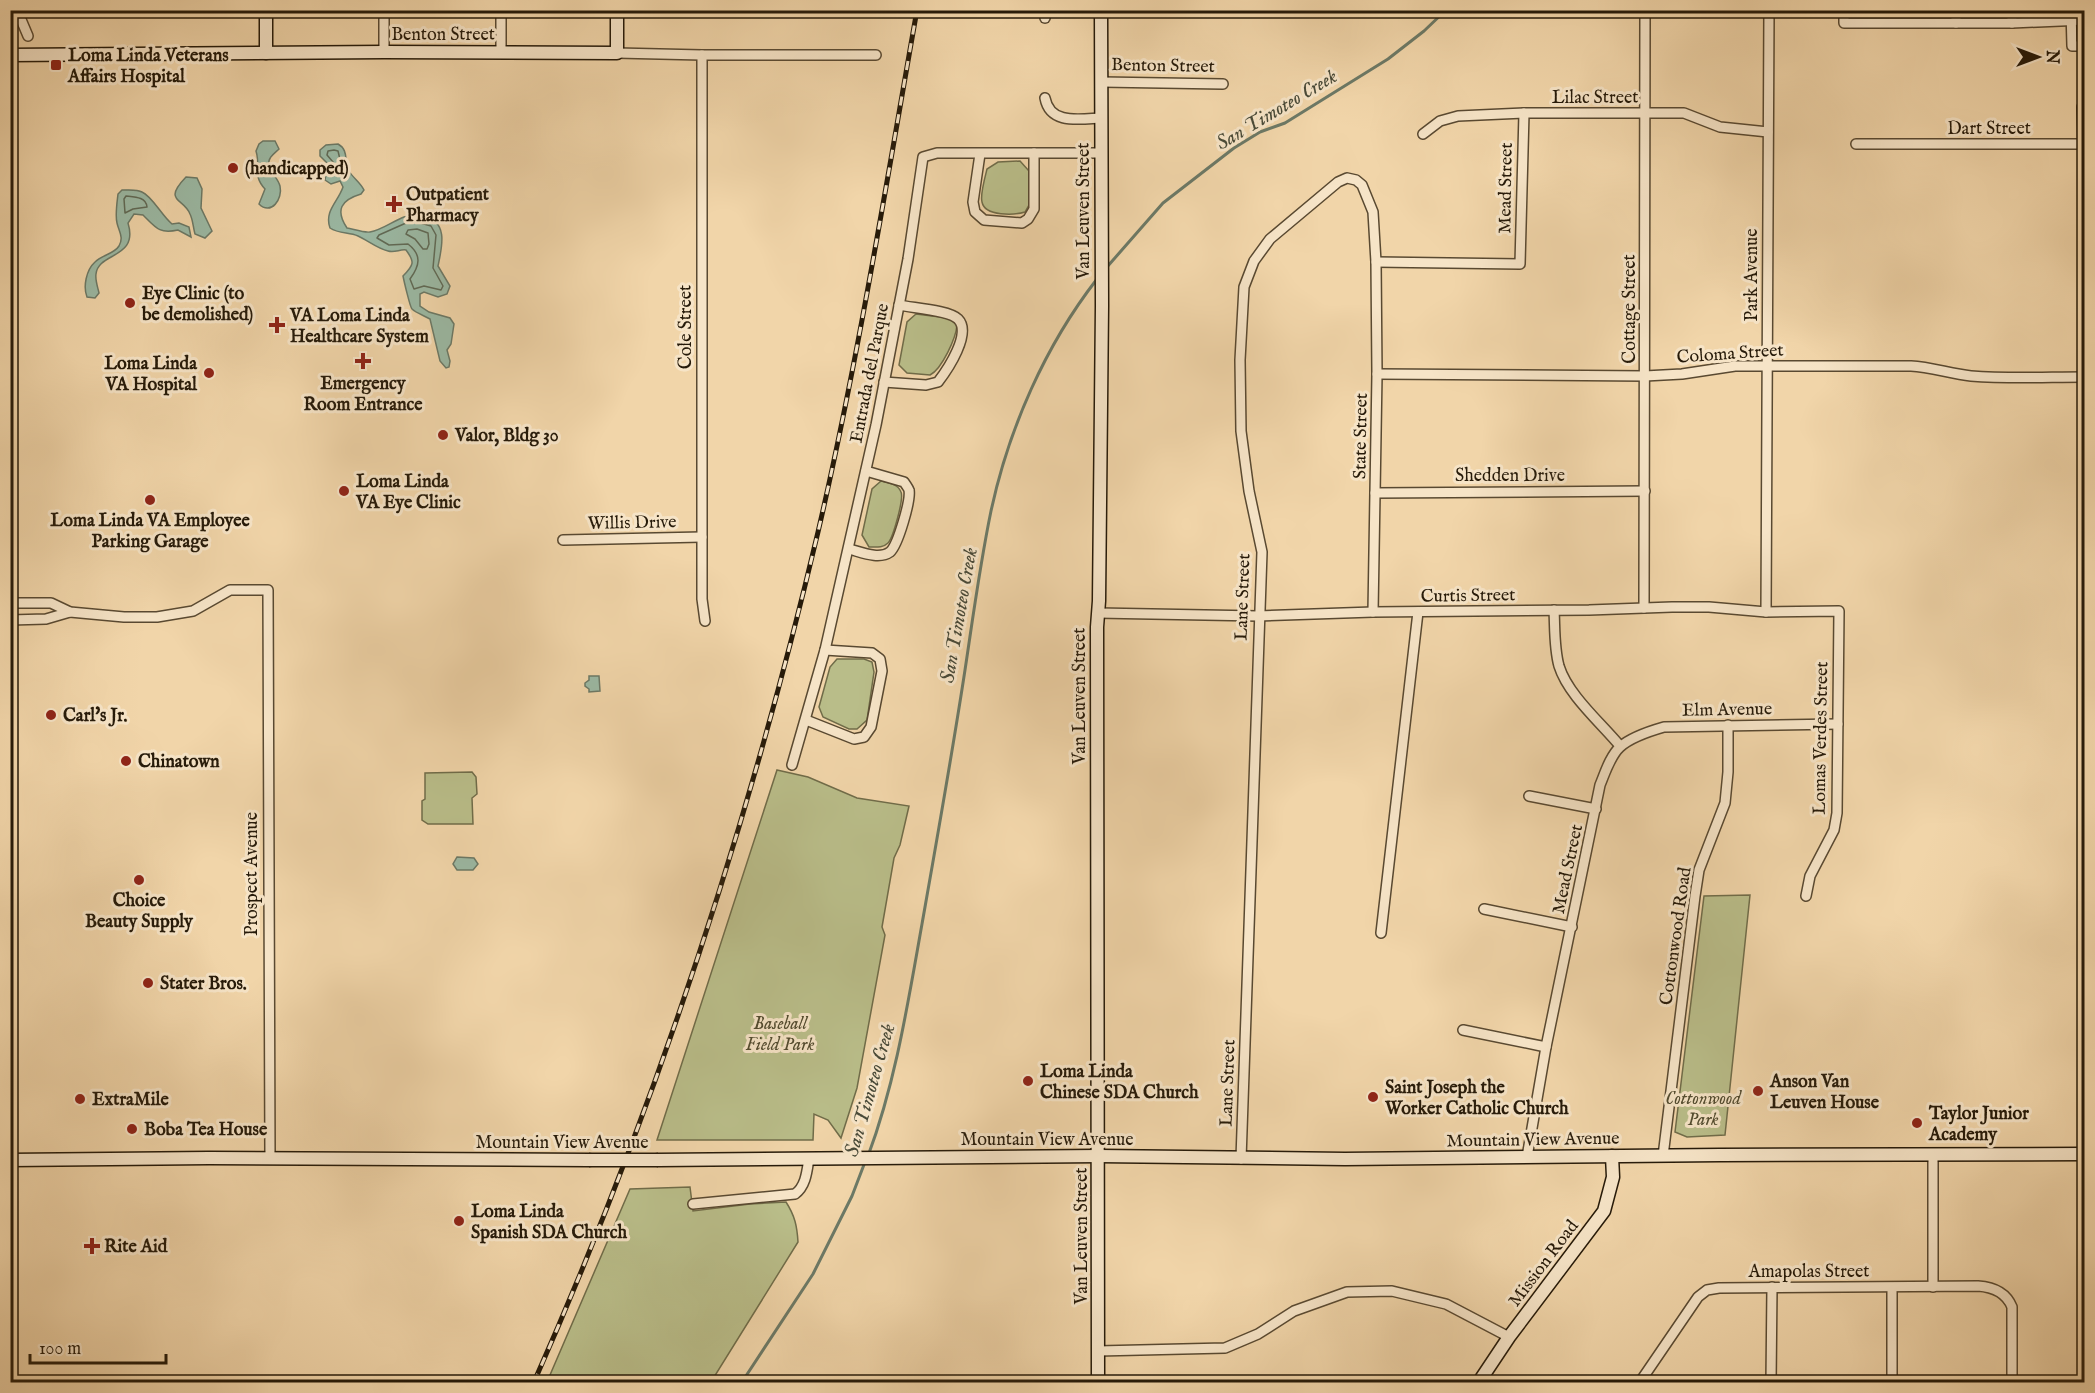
<svg xmlns="http://www.w3.org/2000/svg" width="2095" height="1393" font-family="'IM FELL English',serif">
<rect width="100%" height="100%" fill="#f1d5a9"/>
<filter id="stains"><feTurbulence type="fractalNoise" baseFrequency=".00333" numOctaves="4"/><feColorMatrix values="0 0 0 0 .2 0 0 0 0 .09 0 0 0 0 .02 0 0 0 .5 -.17"/></filter>
<radialGradient id="worn" r=".72"><stop offset=".6" stop-color="#630" stop-opacity="0"/><stop offset="1" stop-color="#630" stop-opacity=".3"/></radialGradient>
<!-- green -->
<g fill="#b9bd89" stroke="#706c49" stroke-width="1.5">
<path d="M1020 161 1029 171V205L1025 212C1015 215 985 217 982 202 980 195 985 177 987 169L998 162Z"/>
<path d="M916 314 948 318 957 325C956 338 942 369 930 375L907 373 899 365 907 322Z"/>
<path d="M881 481C889 483 898 484 901 492 904 499 893 538 888 543 883 548 876 547 869 547L862 535 872 489Z"/>
<path d="M837 659H864L872 662 874 672 867 720 857 729H849L823 717 819 707 830 667Z"/>
<path d="M777 770 808 777 857 798 909 806 900 845 894 858 882 927 885 935 857 1088 841 1138 828 1120 814 1114 813 1140H657Z"/>
<path d="M472 772 476 777 477 794 472 798 473 824H428L422 820V801L425 799V773Z"/>
<path d="M1750 895 1725 1135 1687 1137 1675 1132 1704 896Z"/>
<path d="M690 1187 693 1211 750 1204 786 1202C795 1216 797 1226 798 1242L711 1382H547L630 1189Z"/>
</g>
<!-- water -->
<g fill="#9bb9a4" stroke="#6c7966" stroke-width="1.5">
<path d="M263 141H275L279 149C275 153 267 158 269 165 270 172 278 178 280 186 283 199 271 216 259 204L265 189C252 175 261 167 256 151L259 144Z"/>
<path d="M338 144C349 150 344 161 349 171 353 178 360 182 364 190L361 194C341 200 335 210 347 228 353 229 364 233 370 232 382 230 393 221 404 217 410 215 417 215 423 216 449 221 442 247 438 266L450 286 447 294 438 297 424 292 420 294V306L429 312 450 318 454 324 451 344 447 350 450 361 449 367 446 368 440 361 430 319C425 316 416 313 412 309 410 307 404 281 403 276 414 265 415 262 406 250 400 249 395 253 388 251 378 249 367 240 358 236 349 232 339 234 330 228 324 211 338 202 343 187L340 181 331 184 325 180 328 164 320 156V150L326 145Z"/>
<path d="M186 177 197 178 202 189 201 208 212 231 205 238 195 234C193 227 193 220 190 214 184 198 162 202 186 177Z"/>
<path d="M122 190C128 190 137 189 142 192 152 196 162 216 172 224L179 223 189 227 191 237 178 230C159 234 156 228 143 215L134 214 128 223C139 259 98 252 96 274 95 280 98 288 99 293L95 298 87 297C83 287 86 270 95 262 102 255 114 254 119 246 124 237 119 232 117 223 115 215 117 203 118 194Z"/>
<path d="M589 676H599L600 691 589 692V689L585 686V683L589 680Z"/>
<path d="M457 857 474 858 478 864 473 870H457L453 864Z"/>
</g>
<g fill="none" stroke-linecap="round" stroke-linejoin="round">
<!-- shore -->
<g stroke="#606a56" stroke-width="1.5">
<path d="M334 150 338 151 343 172 341 175H334L333 162 327 155 328 151Z"/>
<path d="M126 196C135 197 146 197 147 207L133 209 125 213 124 199Z"/>
<path d="M417 222 431 226 436 235 433 268 443 286 441 290 424 286 414 289 410 279C420 265 422 255 408 244L389 245 377 238 379 235 406 223Z"/>
<path d="M417 229 428 233 429 244 427 249H423L415 239 406 234 408 230Z"/>
</g>
<!-- stream -->
<g stroke="#6c7966" stroke-width="3">
<path d="M1107 267 1163 203 1234 148 1260 132 1285 123 1388 59 1424 31 1446 10"/>
<path d="M868 1156C896 1081 908 1002 922 924 937 839 952 755 965 670 973 617 980 564 991 511 1009 428 1045 346 1097 279"/>
<path d="M742 1382 813 1274 852 1196 865 1162"/>
</g>
<defs>
<g id="street">
<path d="M17 10 28 36"/>
<path d="M501 10V53"/>
<path d="M1045 10V18"/>
<path d="M1844 10V23H2012L2084 20"/>
<path d="M1956 10V23"/>
<path d="M2012 10V23"/>
<path d="M2071 10 2072 46H2084"/>
<path d="M384 52V10"/>
<path d="M617 53 702 55H876"/>
<path d="M702 55V599L705 621"/>
<path d="M1102 82 1223 84"/>
<path d="M1045 98C1050 125 1079 119 1101 118"/>
<path d="M1423 134 1440 121 1458 116 1524 113H1684L1720 127 1768 132"/>
<path d="M1856 144H2083L2082 107 2084 106"/>
<path d="M980 154 973 202 975 212 984 220 1022 223 1028 219 1034 209V153"/>
<path d="M1376 262 1520 264 1524 113"/>
<path d="M1377 374 1645 376 1682 374 1735 366H1911C1931 367 1951 374 1971 376 2009 379 2047 377 2084 377"/>
<path d="M884 382 926 385 938 382C948 369 972 333 958 319 949 310 912 308 899 305"/>
<path d="M1375 493 1645 491"/>
<path d="M563 540 702 537"/>
<path d="M849 549C861 552 879 560 890 552 898 545 911 500 909 490 909 489 904 482 904 482L866 471"/>
<path d="M10 603H51L70 612 124 617H157L193 611 230 590H268L270 1158"/>
<path d="M1644 608 1645 10"/>
<path d="M1554 610C1555 628 1554 648 1559 666 1568 695 1601 723 1620 746"/>
<path d="M1766 612 1769 10"/>
<path d="M1098 613 1258 616 1373 612 1589 610 1672 607H1709L1766 612 1839 611 1837 813 1834 830 1810 876 1806 896"/>
<path d="M10 620 46 619 70 612"/>
<path d="M806 720 854 739 864 737 871 727 882 671 880 659 872 653 825 650"/>
<path d="M792 765 825 650 876 425 908 259 923 157 937 153H1101"/>
<path d="M1529 796 1596 809"/>
<path d="M1484 909 1572 927"/>
<path d="M1381 933 1418 612"/>
<path d="M1463 1030 1546 1047"/>
<path d="M1933 1155V1287"/>
<path d="M1663 1156 1695 896 1699 870 1725 803 1728 772V725"/>
<path d="M1527 1157 1546 1047 1600 785C1605 773 1610 756 1620 747 1631 737 1650 731 1664 727L1838 724"/>
<path d="M1241 1159 1262 552 1249 491 1241 431 1240 360 1244 287 1254 261 1270 239 1338 182 1347 178 1356 180 1362 185 1373 212 1376 262 1377 374 1373 612"/>
<path d="M693 1204 795 1194C806 1186 807 1171 809 1158"/>
<path d="M1892 1288V1382"/>
<path d="M1098 1351 1225 1348 1258 1334 1294 1311 1347 1292 1392 1291 1446 1304 1509 1337"/>
<path d="M1640 1382 1698 1297 1707 1290 1719 1288 1978 1286C1993 1287 2006 1292 2012 1307V1382"/>
<path d="M1771 1382 1772 1287"/>
</g>
<g id="secondary">
<path d="M266 10V53"/>
<path d="M10 55 384 52 617 53V10"/>
<path d="M10 1160 209 1158 589 1160"/>
<path d="M658 1160 1099 1156 1345 1159 1720 1155 2084 1154"/>
<path d="M1098 1382C1098 1131 1097 879 1097 627L1099 601 1102 306 1101 10"/>
<path d="M1479 1382 1509 1337 1604 1211 1613 1177 1612 1156"/>
</g>
</defs>
<!-- street casing -->
<use href="#street" stroke="#594931" stroke-width="12"/>
<!-- secondary casing -->
<use href="#secondary" stroke="#261a09" stroke-width="15"/>
<!-- street -->
<use href="#street" stroke="#f6e4c7" stroke-width="9"/>
<!-- secondary -->
<use href="#secondary" stroke="#f6e4c7" stroke-width="12"/>
<defs>
<path id="rail" d="M534 1382C655 1109 749 824 818 532 858 360 886 185 917 10"/>
</defs>
<!-- rail casing -->
<use href="#rail" stroke="#261a09" stroke-width="5"/>
<!-- rail -->
<use href="#rail" stroke="#f6e4c7" stroke-width="3" stroke-dasharray="9" stroke-linecap="butt"/>
<defs>
<path id="secondary-bridge" d="M589 1160H658"/>
</defs>
<!-- secondary-bridge casing -->
<use href="#secondary-bridge" stroke="#261a09" stroke-width="15" stroke-linecap="butt"/>
<!-- secondary-bridge -->
<use href="#secondary-bridge" stroke="#f6e4c7" stroke-width="12"/>
</g>
<!-- markers -->
<g fill="#8f2418" stroke="#f6e4c7" stroke-width="2">
<rect x="50" y="59" width="12" height="12" rx="3"/>
<circle cx="233" cy="168" r="6"/>
<path d="M391 195h6v6h6v6h-6v6h-6v-6h-6v-6h6z"/>
<circle cx="130" cy="303" r="6"/>
<path d="M274 316h6v6h6v6h-6v6h-6v-6h-6v-6h6z"/>
<path d="M360 352h6v6h6v6h-6v6h-6v-6h-6v-6h6z"/>
<circle cx="209" cy="373" r="6"/>
<circle cx="443" cy="435" r="6"/>
<circle cx="344" cy="491" r="6"/>
<circle cx="150" cy="500" r="6"/>
<circle cx="51" cy="715" r="6"/>
<circle cx="126" cy="761" r="6"/>
<circle cx="139" cy="880" r="6"/>
<circle cx="148" cy="983" r="6"/>
<circle cx="1028" cy="1081" r="6"/>
<circle cx="1758" cy="1091" r="6"/>
<circle cx="1373" cy="1097" r="6"/>
<circle cx="80" cy="1099" r="6"/>
<circle cx="1917" cy="1123" r="6"/>
<circle cx="132" cy="1129" r="6"/>
<circle cx="459" cy="1221" r="6"/>
<path d="M89 1237h6v6h6v6h-6v6h-6v-6h-6v-6h6z"/>
</g>
<g text-anchor="middle" stroke-width="6" stroke-linejoin="round" paint-order="stroke">
<!-- street labels -->
<g font-size="18" fill="#261a09" stroke="#f6e4c7">
<text x="443" y="40">Benton Street</text>
<text transform="translate(1163 65) rotate(1)" y="6">Benton Street</text>
<text x="1595" y="103">Lilac Street</text>
<text x="1989" y="134">Dart Street</text>
<text transform="translate(1505 188) rotate(-89)" y="6">Mead Street</text>
<text transform="translate(1083 211) rotate(-90)" y="6">Van Leuven Street</text>
<text transform="translate(1751 275) rotate(-90)" y="6">Park Avenue</text>
<text transform="translate(1629 309) rotate(-90)" y="6">Cottage Street</text>
<text transform="translate(685 327) rotate(-90)" y="6">Cole Street</text>
<text transform="translate(1730 353) rotate(-4)" y="6">Coloma Street</text>
<text transform="translate(869 373) rotate(-79)" y="6">Entrada del Parque</text>
<text transform="translate(1360 436) rotate(-89)" y="6">State Street</text>
<text x="1510" y="481">Shedden Drive</text>
<text transform="translate(632 522) rotate(-1)" y="6">Willis Drive</text>
<text transform="translate(1468 595) rotate(-1)" y="6">Curtis Street</text>
<text transform="translate(1242 597) rotate(-88)" y="6">Lane Street</text>
<text transform="translate(1079 696) rotate(-90)" y="6">Van Leuven Street</text>
<text transform="translate(1727 709) rotate(-1)" y="6">Elm Avenue</text>
<text transform="translate(1820 738) rotate(-89)" y="6">Lomas Verdes Street</text>
<text transform="translate(1567 869) rotate(-78)" y="6">Mead Street</text>
<text transform="translate(251 874) rotate(-90)" y="6">Prospect Avenue</text>
<text transform="translate(1675 936) rotate(-82)" y="6">Cottonwood Road</text>
<text transform="translate(1227 1083) rotate(-88)" y="6">Lane Street</text>
<text x="1047" y="1145">Mountain View Avenue</text>
<text transform="translate(1533 1139) rotate(-1)" y="6">Mountain View Avenue</text>
<text x="562" y="1148">Mountain View Avenue</text>
<text transform="translate(1081 1236) rotate(-90)" y="6">Van Leuven Street</text>
<text transform="translate(1543 1263) rotate(-53)" y="6">Mission Road</text>
<text x="1809" y="1277">Amapolas Street</text>
</g>
<!-- poi labels -->
<g font-size="18" font-weight="bold" fill="#261a09" stroke="#f6e4c7" text-anchor="start">
<text x="68" y="61">Loma Linda Veterans<tspan x="68" dy="21">Affairs Hospital</tspan></text>
<text x="245" y="174">(handicapped)</text>
<text x="406" y="200">Outpatient<tspan x="406" dy="21">Pharmacy</tspan></text>
<text x="142" y="299">Eye Clinic (to<tspan x="142" dy="21">be demolished)</tspan></text>
<text x="290" y="321">VA Loma Linda<tspan x="290" dy="21">Healthcare System</tspan></text>
<text x="197" y="369" text-anchor="end">Loma Linda<tspan x="197" dy="21">VA Hospital</tspan></text>
<text x="363" y="389" text-anchor="middle">Emergency<tspan x="363" dy="21">Room Entrance</tspan></text>
<text x="455" y="441">Valor, Bldg 30</text>
<text x="356" y="487">Loma Linda<tspan x="356" dy="21">VA Eye Clinic</tspan></text>
<text x="150" y="526" text-anchor="middle">Loma Linda VA Employee<tspan x="150" dy="21">Parking Garage</tspan></text>
<text x="63" y="721">Carl's Jr.</text>
<text x="138" y="767">Chinatown</text>
<text x="139" y="906" text-anchor="middle">Choice<tspan x="139" dy="21">Beauty Supply</tspan></text>
<text x="160" y="989">Stater Bros.</text>
<text x="1040" y="1077">Loma Linda<tspan x="1040" dy="21">Chinese SDA Church</tspan></text>
<text x="1770" y="1087">Anson Van<tspan x="1770" dy="21">Leuven House</tspan></text>
<text x="1385" y="1093">Saint Joseph the<tspan x="1385" dy="21">Worker Catholic Church</tspan></text>
<text x="92" y="1105">ExtraMile</text>
<text x="1929" y="1119">Taylor Junior<tspan x="1929" dy="21">Academy</tspan></text>
<text x="144" y="1135">Boba Tea House</text>
<text x="471" y="1217">Loma Linda<tspan x="471" dy="21">Spanish SDA Church</tspan></text>
<text x="104" y="1252">Rite Aid</text>
</g>
<!-- park labels -->
<g font-size="18" font-style="italic" fill="#524b2f" stroke="#f6e4c7">
<text x="780" y="1029">Baseball<tspan x="780" dy="21">Field Park</tspan></text>
<text x="1703" y="1104">Cottonwood<tspan x="1703" dy="21">Park</tspan></text>
</g>
<!-- water labels -->
<g font-size="20" font-style="italic" fill="#494a38" stroke="#f6e4c7">
<text transform="translate(1276 109) rotate(-31)" y="7">San Timoteo Creek</text>
<text transform="translate(958 615) rotate(-80)" y="7">San Timoteo Creek</text>
<text transform="translate(869 1090) rotate(-74)" y="7">San Timoteo Creek</text>
</g>
</g>
<!-- margin -->
<rect width="2095" height="1393" fill="none" stroke="#f1d5a9" stroke-width="36"/>
<rect x="12" y="12" width="2071" height="1369" fill="none" stroke="#261a09" stroke-width="3"/>
<rect x="18" y="18" width="2059" height="1357" fill="none" stroke="#261a09" stroke-width="1.5"/>
<!-- north arrow -->
<g transform="translate(2038 57) rotate(90)" stroke="#f6e4c7" stroke-width="4.5" paint-order="stroke">
<path d="M0-4.5L10 22L0 15L-10 22Z" fill="#261a09"/>
<text y="-9" font-size="16" font-weight="bold" text-anchor="middle" fill="#261a09">N</text>
</g>
<!-- scale -->
<path d="M30 1354v9h136v-9" fill="none" stroke="#261a09" stroke-width="3"/>
<text x="39" y="1354" font-size="18" fill="#261a09" stroke="#f6e4c7" stroke-width="4.5" paint-order="stroke">100 m</text>
<rect width="100%" height="100%" filter="url(#stains)"/>
<rect width="100%" height="100%" fill="url(#worn)"/>
</svg>
